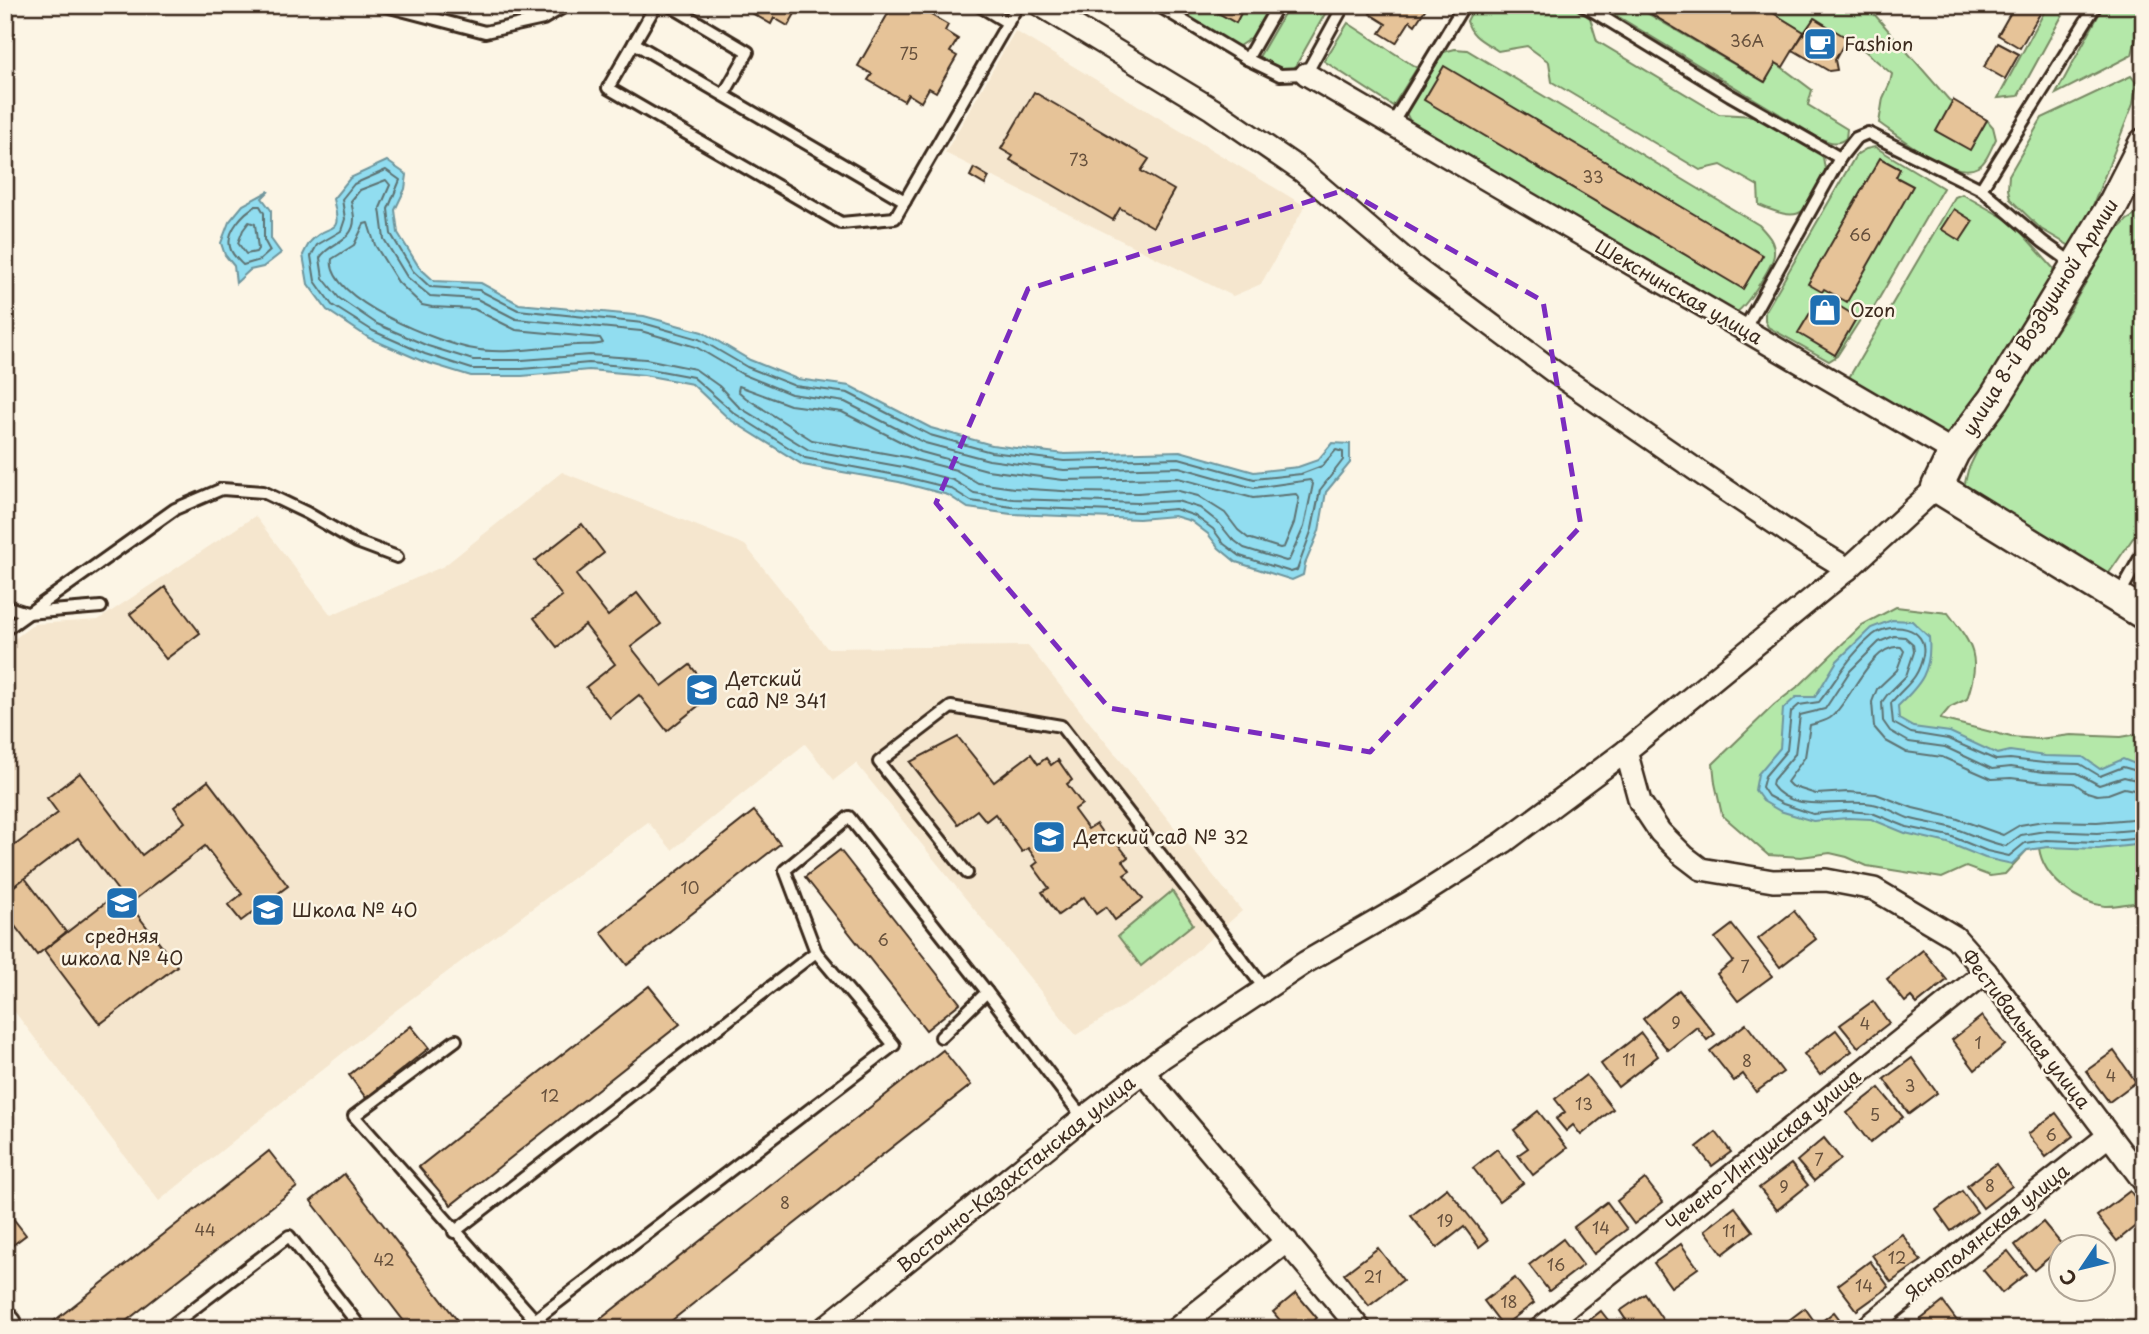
<svg xmlns="http://www.w3.org/2000/svg" width="2149" height="1334" font-family="'Playpen Sans',sans-serif">
<rect width="100%" height="100%" fill="#fcf5e5"/>
<filter id="ink" filterUnits="userSpaceOnUse"><feTurbulence type="fractalNoise" baseFrequency=".0143" numOctaves="2"/><feDisplacementMap in="SourceGraphic" scale="14" xChannelSelector="R" yChannelSelector="G"/><feConvolveMatrix kernelMatrix="1 2 1 2 8 2 1 2 1" color-interpolation-filters="sRGB"/></filter>
<g filter="url(#ink)">
<!-- built -->
<g fill="#f5e6ce">
<path d="M1015 31 1305 206 1261 284 1233 296 945 153Z"/>
<path d="M562 472 745 545 827 648 1028 646 1242 911 1155 987 1076 1035 856 763 834 780 805 744 672 850 648 822 391 1014 159 1201 5 999V646L34 624 98 620 255 516 331 615 444 566Z"/>
</g>
<!-- green -->
<g fill="#b4e8a9" stroke="#788964" stroke-width="2">
<path d="M1164 5H1272L1254 36 1239 46 1230 44Z"/>
<path d="M1289 5H1330L1294 69C1279 75 1271 65 1259 57Z"/>
<path d="M1475 5H1569L1590 18 1597 41 1719 114 1755 116 1815 149 1823 157 1826 175C1803 213 1805 225 1759 205L1758 186 1721 165 1700 170 1552 82 1549 62 1527 46 1498 51C1485 42 1471 37 1467 21Z"/>
<path d="M1599 5H1633L1764 82 1776 63 1812 90 1808 105 1847 129 1846 138C1837 146 1829 142 1819 138Z"/>
<path d="M1760 5H1858L1875 15 1949 100 1987 120 1993 127 1996 139C1991 148 1987 162 1978 167 1953 181 1900 137 1879 123L1883 98 1890 83 1892 74 1865 51 1815 18 1804 32Z"/>
<path d="M2048 5H2068L2018 96 1998 98Z"/>
<path d="M2104 5H2144L2132 55 2056 94Z"/>
<path d="M1348 23 1417 68 1393 106 1324 61Z"/>
<path d="M1455 49 1467 50 1759 225C1767 234 1775 241 1774 254 1774 264 1745 309 1735 313L1728 311 1410 121 1406 113C1410 99 1431 60 1444 52 1447 51 1451 50 1455 49Z"/>
<path d="M2131 76 2137 83 2133 104 2084 228 2076 242 2070 246 2041 229 2010 199 2008 189 2009 175 2042 118Z"/>
<path d="M1875 147 1943 188 1867 319 1862 317 1837 356 1829 361 1768 327 1765 321V312L1856 155 1866 149Z"/>
<path d="M1962 194 2013 223 2053 268V280L1951 441 1847 381 1955 197Z"/>
<path d="M2144 210V522L2109 573H2098L1964 487 1968 470 1980 445 2070 310 2114 233 2127 220Z"/>
<path d="M1896 607 1948 613C1974 647 1981 656 1967 699L1950 707 1940 719 2011 737 2039 739 2071 735 2121 737 2144 733V902C2131 902 2117 907 2105 906 2075 902 2043 877 2039 848L2027 850 2005 874 1990 876 1966 867 1942 878 1867 866 1847 857 1830 853 1801 857 1768 855 1722 815 1715 783 1713 764 1774 705 1801 684 1862 625Z"/>
<path d="M1172 891 1193 924 1141 966 1118 936Z"/>
</g>
<!-- water -->
<g fill="#91ddf0" stroke="#6f959c" stroke-width="2">
<path d="M387 161 407 175 405 189 395 210 398 233 419 267 434 281 481 283 519 304 644 316 702 332 750 360 797 379 850 386 931 428 992 445 1065 454 1180 451 1254 472 1298 467 1318 460 1332 443 1350 444V463L1326 492 1319 531 1305 564 1303 575 1292 580 1236 562 1219 548 1208 534 1191 521 1174 516 1139 519 1011 514 968 508 948 495 899 482 803 465 729 419 692 384 644 375 589 370 522 376H471L422 361 369 338 327 310 308 284 303 255C305 251 308 244 311 241 331 220 343 239 333 199L350 178Z"/>
<path d="M269 191 262 198 271 210V239L281 253 263 267 250 270 236 283 234 266 225 255 221 243 229 222 243 205Z"/>
<path d="M1892 620 1912 621 1929 637C1932 671 1921 684 1898 706L1899 719 1913 727 1950 732 1997 754 2010 751 2045 756 2083 757 2100 769 2123 759 2143 767 2144 844 2098 849 2048 847 2027 850 2012 864 1985 858 1948 843 1905 833 1871 819 1848 818 1813 821 1780 811 1763 801 1755 790 1758 774 1780 748 1783 709 1796 697H1815L1837 661 1871 628Z"/>
</g>
<g fill="none" stroke-linecap="round" stroke-linejoin="round">
<!-- shore -->
<g stroke="#5d7272" stroke-width="2">
<path d="M386 170 400 180 388 209 391 234 413 271 430 287 479 290 518 310 643 323 699 339 747 367 795 386 848 393 930 435 991 452 1064 461 1179 458 1254 479 1301 474 1322 466 1336 450 1343 452V460L1320 490 1312 529 1297 570 1291 572 1240 556 1224 544 1213 529 1195 516 1175 509 1139 512 1012 507 971 501 950 488 901 476 805 458 734 413 693 377 645 368 589 363 522 369H472L425 354 373 331 332 305 315 281 311 256 317 245 341 231 345 219 342 199 354 184Z"/>
<path d="M386 180 390 185 380 208 384 239 407 277 430 296 477 299 516 319 641 331 696 347 742 374 791 394 845 402 925 443 989 460 1064 470 1179 467 1254 488 1310 480 1313 484 1304 527 1289 560 1286 561 1244 548 1231 538 1219 523 1200 508 1177 501 1138 503 1013 499 974 493 953 480 903 467 809 450 739 407 719 386 695 369 646 359 590 355 522 360H473L428 346 377 324 339 298 323 278 320 258C329 242 354 242 354 219 354 213 352 207 351 201L360 190Z"/>
<path d="M256 206H260L264 213V240L270 251 260 260 243 265C238 260 231 254 230 247 226 231 244 212 256 206Z"/>
<path d="M249 222 255 224 258 249 256 252 246 254 238 243 243 230Z"/>
<path d="M368 223 375 245 398 282 422 305 432 307 474 309 516 330 600 338 603 343C595 346 585 344 576 345 546 347 503 355 474 349 441 344 325 299 332 259L354 245 364 224Z"/>
<path d="M739 386 790 405 842 412 921 452 987 470 1063 480 1178 478 1253 498 1296 494 1299 498 1294 523 1284 547 1280 548 1248 538 1238 530 1225 513 1198 496 1175 490 1138 493 1078 492 1014 488 978 483 956 470 906 457 812 440 746 398 738 391Z"/>
<path d="M2144 773 2123 767 2100 776 2080 764 2044 763 2010 759 1996 760 1948 739 1911 733 1893 723 1891 703C1905 685 1918 681 1923 655 1928 626 1891 621 1873 635 1849 655 1838 678 1819 702L1799 705 1791 712 1787 750 1765 776 1762 787 1768 796 1783 804 1813 814 1848 811 1872 813 1907 827 1950 836 1987 851 2009 856 2025 843 2046 840 2098 842 2144 838"/>
<path d="M2144 782 2124 777 2099 785 2077 773 2044 772 2011 767 1992 769 1945 747 1909 742 1890 731 1883 721 1882 702 1887 695 1906 676 1914 652 1913 644 1905 637 1894 636 1879 642 1850 671 1825 709 1800 715 1795 754 1773 780 1772 785C1792 815 1844 798 1873 804 1885 806 1897 814 1908 818 1922 822 1936 824 1950 827 1969 833 1986 842 2006 846L2021 835 2045 831 2097 833 2144 829"/>
<path d="M2144 792 2124 788 2108 794 2097 795 2087 792 2074 783 2043 782 2011 778 1992 779 1942 757 1906 752 1886 741 1874 727 1872 702 1877 689 1897 670 1904 651 1901 647C1870 643 1850 704 1830 718 1824 722 1817 723 1810 725L1805 757 1787 782 1791 786 1816 794 1848 792 1876 794 1913 808 1955 818 2003 835 2020 825 2044 821 2097 822 2144 818"/>
</g>
</g>
<!-- building -->
<g fill="#e6c398" stroke="#3b2a1e" stroke-width="2">
<path d="M738 5H800L788 26 774 18 771 24Z"/>
<path d="M893 5H901L909 10 912 5H914L948 25 945 31 958 39 950 52 957 56 936 92 929 88 921 102 908 94 904 101 868 80 872 74 858 66Z"/>
<path d="M1204 5H1245L1236 23Z"/>
<path d="M1375 5H1428L1415 25 1410 21 1396 43 1380 33 1386 24 1370 14Z"/>
<path d="M1636 5H1760L1804 32 1783 67 1776 63 1765 82Z"/>
<path d="M2015 5H2045L2020 48 1998 35Z"/>
<path d="M1814 18 1847 38 1835 60 1837 70 1829 71 1793 50Z"/>
<path d="M1998 43 2019 54 2005 79 1984 67Z"/>
<path d="M1444 66 1763 255 1743 289 1424 100Z"/>
<path d="M1034 92 1149 159 1141 171 1174 190 1153 227 1120 208 1113 220 1010 160 1013 156 1001 149Z"/>
<path d="M1953 100 1987 120 1970 150 1936 131Z"/>
<path d="M1880 158 1900 169 1896 177 1913 186 1847 302 1824 289 1822 292 1808 284Z"/>
<path d="M974 168 989 177 985 185 970 176Z"/>
<path d="M1954 209 1973 221 1960 241 1941 229Z"/>
<path d="M1821 295 1857 317 1835 355 1798 333Z"/>
<path d="M582 524 604 553 576 575 608 616 637 593 661 624 631 647 662 686 690 665 713 694 667 731 639 695 610 718 586 687 615 664 585 625 557 647 534 618 562 596 535 561Z"/>
<path d="M165 587 200 633 166 659 130 614Z"/>
<path d="M958 737 994 782 1031 754 1038 764 1046 758 1051 765 1058 760 1072 780 1067 784 1082 804 1074 810 1088 829 1096 824 1109 842 1114 839 1128 857 1123 861 1130 871 1124 875 1143 899 1115 920 1106 907 1096 914 1084 897 1058 915 1042 892 1049 888 1033 866 1038 862 1028 848 1022 852 995 814 986 821 977 810 958 824 910 762Z"/>
<path d="M80 773 142 855 185 822 174 807 208 781 288 886 241 921 228 905 242 894 205 846 129 904 177 966 100 1024 44 950 119 892 78 838 5 893V836L14 846 58 813 47 798Z"/>
<path d="M754 811 780 844 627 965 601 932Z"/>
<path d="M840 850 960 1003 926 1030 805 877Z"/>
<path d="M25 878 66 932 37 955 5 913V893Z"/>
<path d="M1794 911 1816 939 1780 967 1758 939Z"/>
<path d="M1732 925 1772 976 1738 1001 1717 974 1733 961 1715 938Z"/>
<path d="M1923 950 1947 980 1917 1004 1911 997 1905 1002 1887 979Z"/>
<path d="M649 986 680 1024 451 1205 419 1167Z"/>
<path d="M1679 990 1715 1034 1707 1040 1697 1027 1668 1050 1643 1019Z"/>
<path d="M1873 1001 1889 1023 1858 1047 1840 1025Z"/>
<path d="M1982 1016 2005 1045 1975 1070 1952 1040Z"/>
<path d="M1746 1024 1783 1072 1756 1092 1743 1074 1734 1081 1710 1051Z"/>
<path d="M411 1026 429 1048 366 1098 349 1075Z"/>
<path d="M1836 1030 1852 1051 1820 1075 1804 1054Z"/>
<path d="M1641 1033 1658 1056 1618 1087 1601 1064Z"/>
<path d="M943 1050 971 1085 661 1329H604L598 1321Z"/>
<path d="M2114 1051 2136 1082 2109 1102 2086 1071Z"/>
<path d="M1912 1058 1937 1093 1909 1114 1884 1079Z"/>
<path d="M1586 1075 1613 1109 1581 1135 1573 1125 1566 1131 1556 1119 1565 1112 1555 1099Z"/>
<path d="M1879 1088 1903 1117 1870 1143 1847 1113Z"/>
<path d="M1538 1111 1567 1148 1533 1175 1518 1155 1528 1148 1514 1130Z"/>
<path d="M2056 1113 2073 1136 2046 1157 2028 1134Z"/>
<path d="M1716 1132 1731 1152 1712 1166 1697 1147Z"/>
<path d="M1824 1138 1841 1159 1814 1181 1797 1161Z"/>
<path d="M1497 1149 1523 1183 1499 1201 1473 1168Z"/>
<path d="M269 1151 297 1187 116 1329H44Z"/>
<path d="M1791 1164 1808 1185 1777 1210 1759 1188Z"/>
<path d="M1996 1164 2012 1186 1983 1208 1967 1186Z"/>
<path d="M344 1174 464 1329H410L373 1281 311 1201Z"/>
<path d="M1645 1179 1663 1202 1634 1224 1617 1201Z"/>
<path d="M1447 1188 1488 1240 1479 1247 1464 1227 1437 1248 1411 1216Z"/>
<path d="M1962 1191 1977 1212 1951 1231 1936 1210Z"/>
<path d="M2130 1191 2144 1209V1219L2117 1241 2097 1216Z"/>
<path d="M1607 1202 1627 1229 1594 1254 1574 1227Z"/>
<path d="M1735 1207 1753 1231 1723 1254 1705 1230Z"/>
<path d="M5 1208 26 1235 5 1251Z"/>
<path d="M2043 1222 2063 1246 2034 1270 2015 1245Z"/>
<path d="M1902 1234 1921 1261 1891 1282 1872 1255Z"/>
<path d="M1563 1239 1583 1265 1549 1291 1529 1265Z"/>
<path d="M1681 1244 1698 1268 1671 1287 1654 1263Z"/>
<path d="M1378 1248 1403 1280 1369 1306 1344 1274Z"/>
<path d="M2008 1251 2026 1274 2002 1293 1983 1270Z"/>
<path d="M1870 1261 1889 1287 1857 1310 1838 1285Z"/>
<path d="M1515 1278 1534 1303 1503 1326 1484 1301Z"/>
<path d="M1296 1293 1317 1318 1305 1329H1287L1273 1312Z"/>
<path d="M1645 1294 1669 1329H1632L1620 1311Z"/>
<path d="M1943 1302 1963 1329H1926L1920 1320Z"/>
<path d="M1805 1308 1817 1325 1834 1312 1844 1325 1839 1329H1782L1781 1326Z"/>
<path d="M1601 1311 1615 1329H1565L1578 1318 1587 1322Z"/>
<path d="M2144 1313V1329H2131L2128 1325Z"/>
</g>
<g fill="none" stroke-linecap="round" stroke-linejoin="round">
<defs>
<g id="lane">
<path d="M382 5 485 32 543 19 567 5"/>
<path d="M656 5 634 43 905 201"/>
<path d="M669 5 748 52 724 94"/>
<path d="M978 5 1008 23"/>
<path d="M1157 5 1247 59 1280 75 1306 74 1344 5"/>
<path d="M1583 5 1730 95 1840 158"/>
<path d="M634 43 608 88 841 223 895 218 1018 5"/>
<path d="M1247 59 1278 5"/>
<path d="M1392 124 1464 5"/>
<path d="M1981 189 2096 5"/>
<path d="M1744 330 1840 158 1856 138 1868 133 1981 189 2043 242 2075 265"/>
<path d="M2118 597 2144 551"/>
<path d="M5 606 27 613 101 607"/>
<path d="M5 630 175 509 222 489 263 492 307 513 357 542 397 557"/>
<path d="M967 873 879 762 951 707 1061 726 1265 989"/>
<path d="M816 952 785 870 849 817 987 992"/>
<path d="M941 1037 987 992 1083 1118"/>
<path d="M456 1040 354 1116 543 1329"/>
<path d="M454 1232 816 952 894 1045 536 1319"/>
<path d="M5 1308 15 1320 5 1328"/>
<path d="M167 1329 289 1236 362 1329"/>
</g>
<g id="street">
<path d="M1040 5 1212 109 1302 171 1414 267 1553 371 1705 476 1800 540 1848 569"/>
<path d="M1306 74 1954 452"/>
<path d="M1626 751 1640 802 1660 832 1684 856 1701 869 1773 881 1826 880 1874 889 1955 937 1986 972 2144 1182"/>
<path d="M1143 1072 1360 1329"/>
<path d="M823 1329 1083 1118 1163 1057 1306 962 1410 902 1504 842 1626 751 1848 569 1937 487"/>
<path d="M1176 1329 1287 1241"/>
<path d="M1540 1329 1986 972"/>
<path d="M1865 1329 2108 1136"/>
</g>
<path id="secondary" d="M2144 144 2114 203 2046 315 1994 399 1954 452 1937 487 2144 614"/>
</defs>
<!-- lane casing -->
<use href="#lane" stroke="#3b2a1e" stroke-width="16"/>
<!-- street casing -->
<use href="#street" stroke="#3b2a1e" stroke-width="26"/>
<!-- secondary casing -->
<use href="#secondary" stroke="#3b2a1e" stroke-width="35"/>
<!-- lane -->
<use href="#lane" stroke="#fcf5e5" stroke-width="10"/>
<!-- street -->
<use href="#street" stroke="#fcf5e5" stroke-width="21"/>
<!-- secondary -->
<use href="#secondary" stroke="#fcf5e5" stroke-width="30"/>
</g>
</g>
<!-- marked area -->
<path fill="none" stroke="#7b2cbf" stroke-width="5" stroke-dasharray="14 9" stroke-linejoin="round" d="M1345 190 1543 301 1581 526 1370 752 1109 708 936 503 1028 289Z"/>
<!-- icons -->
<defs>
<symbol id="cafe-square" viewBox="-11 -11 22 22"><rect x="-9" y="-9" width="18" height="18" rx="4" fill="#1f6fb2" stroke="#fcf5e5"/><path d="M-5.5-4.5H6V0H3Q3 3.5 0 3.5H-2.5Q-5.5 3.5-5.5 0ZM3-3.2v2h1.7v-2ZM-6 4.5H4V6H-6Z" fill="#fff"/></symbol>
<symbol id="shop-square" viewBox="-11 -11 22 22"><rect x="-9" y="-9" width="18" height="18" rx="4" fill="#1f6fb2" stroke="#fcf5e5"/><path d="M-5-2.5h2.3a2.7 3.5 0 0 1 5.4 0H5L5.5 6h-11ZM-1.5-2.5h3a1.5 2.3 0 0 0-3 0Z" fill="#fff"/></symbol>
<symbol id="school-square" viewBox="-11 -11 22 22"><rect x="-9" y="-9" width="18" height="18" rx="4" fill="#1f6fb2" stroke="#fcf5e5"/><path d="M0-5L7-2L0 1L-7-2ZM-4 1L0 2.5L4 1V4Q0 6-4 4Z" fill="#fff"/></symbol>
</defs>
<g fill-rule="evenodd">
<use href="#cafe-square" x="1801" y="25" width="38" height="38"/>
<use href="#shop-square" x="1806" y="291" width="38" height="38"/>
<use href="#school-square" x="683" y="671" width="38" height="38"/>
<use href="#school-square" x="1030" y="818" width="38" height="38"/>
<use href="#school-square" x="103" y="884" width="38" height="38"/>
<use href="#school-square" x="249" y="891" width="38" height="38"/>
</g>
<g text-anchor="middle" stroke-width="5" stroke-linejoin="round" paint-order="stroke">
<!-- number labels -->
<g font-size="16" fill="#66503c">
<text x="1747" y="47">36А</text>
<text x="909" y="60">75</text>
<text x="1079" y="166">73</text>
<text x="1593" y="183">33</text>
<text x="1860" y="241">66</text>
<text x="690" y="894">10</text>
<text x="883" y="946">6</text>
<text x="1745" y="973">7</text>
<text x="1676" y="1029">9</text>
<text x="1865" y="1030">4</text>
<text x="1978" y="1049">1</text>
<text x="1629" y="1066">11</text>
<text x="1747" y="1067">8</text>
<text x="2111" y="1082">4</text>
<text x="1910" y="1092">3</text>
<text x="550" y="1102">12</text>
<text x="1584" y="1110">13</text>
<text x="1875" y="1121">5</text>
<text x="2051" y="1141">6</text>
<text x="1819" y="1166">7</text>
<text x="1990" y="1192">8</text>
<text x="1784" y="1193">9</text>
<text x="785" y="1209">8</text>
<text x="1445" y="1227">19</text>
<text x="1601" y="1234">14</text>
<text x="205" y="1236">44</text>
<text x="1729" y="1237">11</text>
<text x="1897" y="1264">12</text>
<text x="384" y="1266">42</text>
<text x="1556" y="1271">16</text>
<text x="1373" y="1283">21</text>
<text x="1864" y="1292">14</text>
<text x="1509" y="1308">18</text>
</g>
<!-- poi labels -->
<g font-size="19" fill="#3b2a1e" stroke="#fcf5e5" text-anchor="start">
<text x="1844" y="51">Fashion</text>
<text x="1850" y="317">Ozon</text>
<text x="726" y="686">Детский<tspan x="726" dy="22">сад № 341</tspan></text>
<text x="1074" y="844">Детский сад № 32</text>
<text x="292" y="917">Школа № 40</text>
<text x="122" y="943" text-anchor="middle">средняя<tspan x="122" dy="22">школа № 40</tspan></text>
</g>
<!-- street labels -->
<g font-size="19" fill="#3b2a1e" stroke="#fcf5e5">
<text transform="translate(1679 292) rotate(30)" y="7">Шекснинская улица</text>
<text transform="translate(2040 317) rotate(-58)" y="7">улица 8-й Воздушной Армии</text>
<text transform="translate(2026 1029) rotate(52)" y="7">Фестивальная улица</text>
<text transform="translate(1763 1150) rotate(-39)" y="7">Чечено-Ингушская улица</text>
<text transform="translate(1016 1174) rotate(-39)" y="7">Восточно-Казахстанская улица</text>
<text transform="translate(1987 1232) rotate(-39)" y="7">Яснополянская улица</text>
</g>
</g>
<!-- margin -->
<rect width="2149" height="1334" fill="none" stroke="#fcf5e5" stroke-width="28"/>
<rect x="14" y="14" width="2121" height="1306" fill="none" stroke="#3b2a1e" stroke-width="2.5" filter="url(#ink)"/>
<!-- north arrow -->
<g transform="translate(2082 1268) rotate(235)"><circle r="33" fill="#fcf5e5" stroke="#afa495" stroke-width="2"/>
<path d="M0-5L12 26L0 18L-12 26Z" fill="#1f6fb2"/>
<text y="-10" font-size="19" font-weight="bold" text-anchor="middle" fill="#3b2a1e">С</text>
</g>
</svg>
